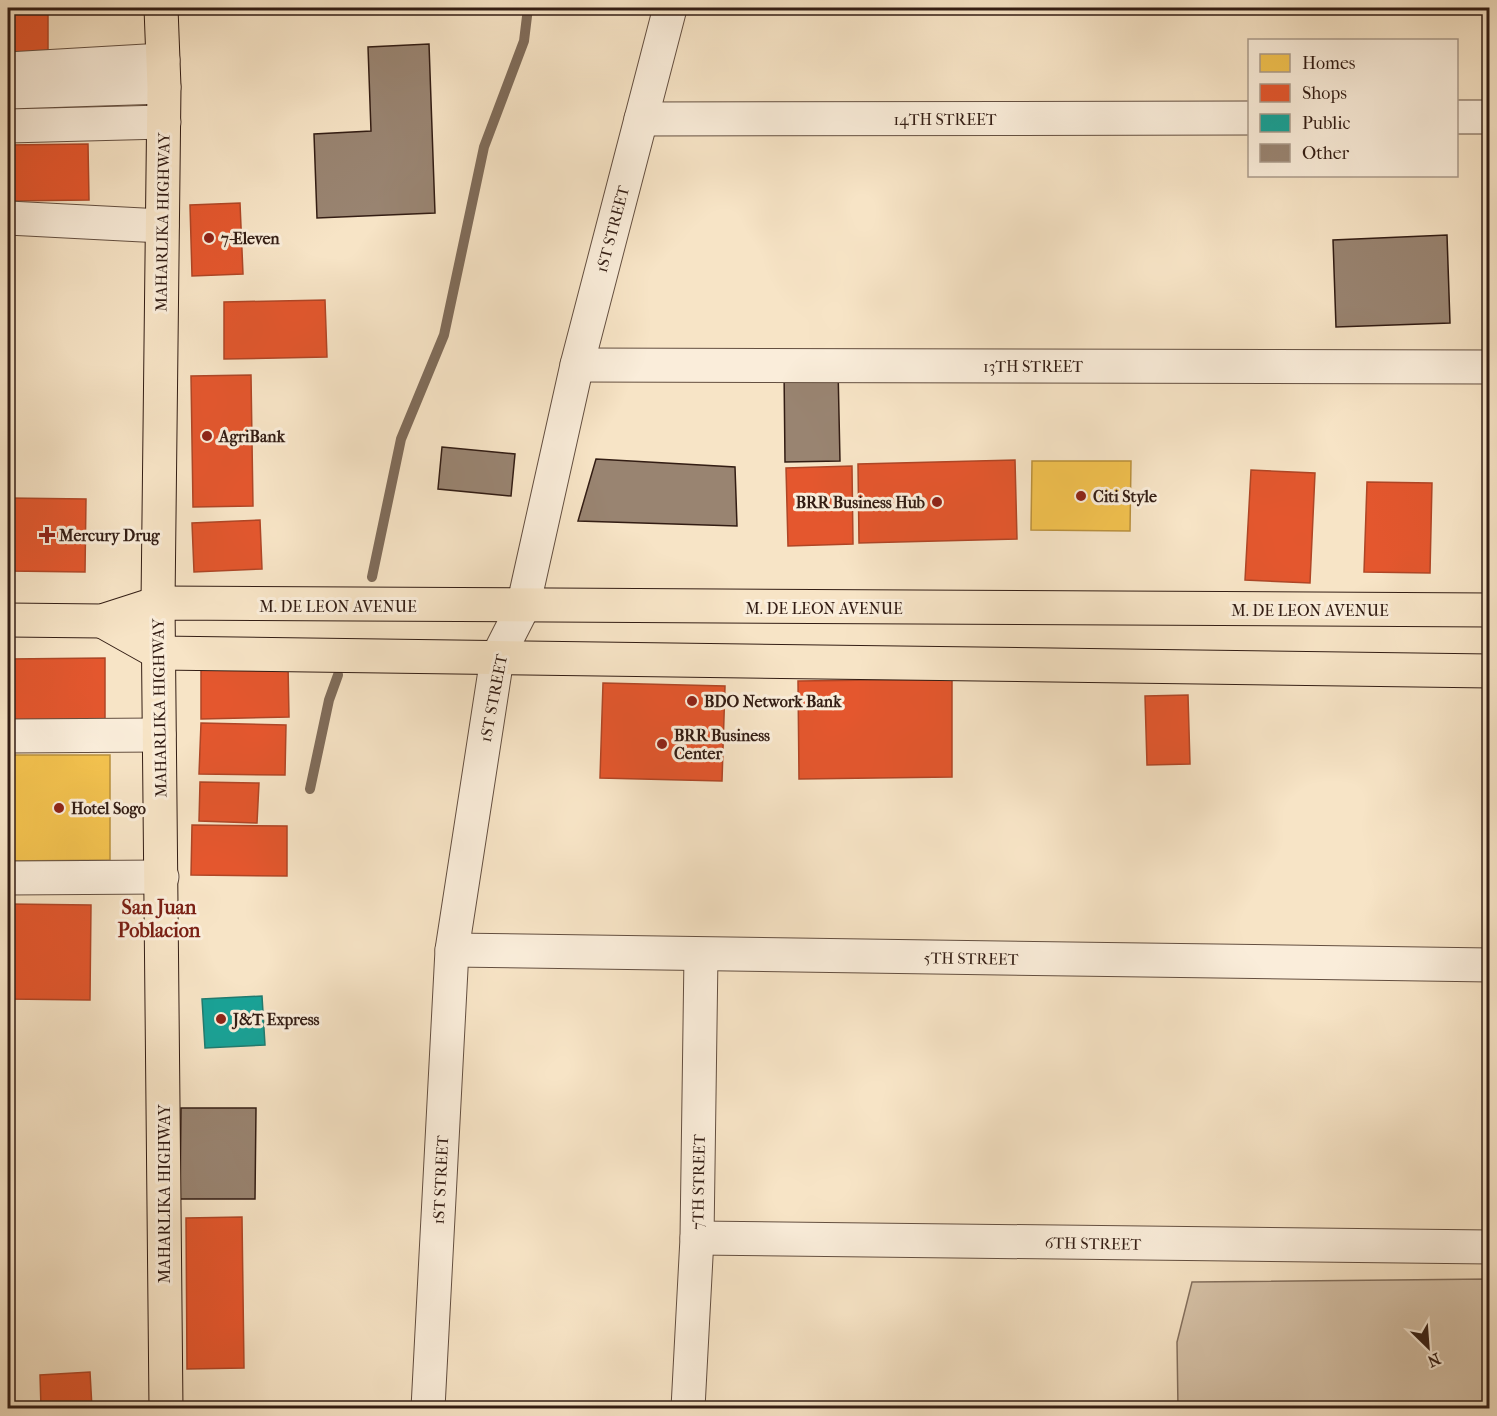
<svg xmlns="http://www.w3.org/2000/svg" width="1497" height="1416" font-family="'IM FELL French Canon',serif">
<rect width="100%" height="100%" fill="#f7e4c6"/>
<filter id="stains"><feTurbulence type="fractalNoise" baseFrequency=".00333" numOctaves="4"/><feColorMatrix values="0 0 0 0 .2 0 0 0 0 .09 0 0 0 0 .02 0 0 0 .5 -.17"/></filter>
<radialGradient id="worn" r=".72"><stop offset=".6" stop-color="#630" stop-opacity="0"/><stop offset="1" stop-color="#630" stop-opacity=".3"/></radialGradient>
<!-- green -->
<path fill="#d6c2a8" stroke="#84705e" stroke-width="1.5" d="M1489 1279V1408H1175H1178L1177 1342 1192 1282Z"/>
<!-- homes -->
<g fill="#f2c14e" stroke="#b9903d" stroke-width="1.5">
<path d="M1032 461H1131L1130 531 1031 530Z"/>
<path d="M8 755H110V860L8 861Z"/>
</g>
<!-- shops -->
<g fill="#e4572e" stroke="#af4626" stroke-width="1.5">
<rect x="8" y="8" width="40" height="52"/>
<path d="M88 144 89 200 8 201V145Z"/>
<path d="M240 203 243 274 192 276 190 205Z"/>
<path d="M325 300 327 357 224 359V302Z"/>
<path d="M251 375 253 506 193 507 191 376Z"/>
<path d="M1015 460 1017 539 859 543 858 464Z"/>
<path d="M852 466 853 544 788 546 786 468Z"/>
<path d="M1251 470 1315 473 1310 583 1245 580Z"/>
<path d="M1367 482 1432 483 1430 573 1364 572Z"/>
<path d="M8 498 86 499 85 572 8 571Z"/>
<path d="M260 520 262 569 194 572 192 523Z"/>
<path d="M105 658V726L8 727V659Z"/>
<path d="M288 664 289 717 201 719V666Z"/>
<path d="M952 679V777L799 779 798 681Z"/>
<path d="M603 683 725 686 722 781 600 778Z"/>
<path d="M1188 695 1190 764 1147 765 1145 696Z"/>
<path d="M201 723 286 725 285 775 199 774Z"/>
<path d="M200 782 259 783 257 823 199 821Z"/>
<path d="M192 825 287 826V876L191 875Z"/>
<path d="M8 904 91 905 90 1000 8 999Z"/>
<path d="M242 1217 244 1368 187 1369 186 1218Z"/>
<path d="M90 1372 92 1408H41L40 1375Z"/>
</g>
<!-- public -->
<path fill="#17a398" stroke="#1f7b70" stroke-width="1.5" d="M262 996 265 1045 205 1048 202 999Z"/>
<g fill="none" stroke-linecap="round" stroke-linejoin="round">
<!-- stream -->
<g stroke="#806c5a" stroke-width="10">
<path d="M372 577 401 439 444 335 484 147 524 41 528 8"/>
<path d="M310 789 329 700 338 675"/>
</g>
</g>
<!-- building -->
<g fill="#998471" stroke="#331d14" stroke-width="1.5">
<path d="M429 44 435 213 317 218 314 134 371 131 368 47Z"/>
<path d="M1447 235 1450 323 1336 327 1333 240Z"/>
<path d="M838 368 840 461 785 462 784 369Z"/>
<path d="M442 447 515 454 511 496 438 489Z"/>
<path d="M596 459 735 467 737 526 578 521Z"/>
<path d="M181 1108H256L255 1199H180Z"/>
</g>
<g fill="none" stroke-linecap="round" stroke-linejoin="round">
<defs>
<g id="minor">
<path d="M8 69 163 60"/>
<path d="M8 92 164 87"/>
<path d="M1456 117H1490"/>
<path d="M641 119 1250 118"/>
<path d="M8 126 164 122"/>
<path d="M8 218 162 226"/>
<path d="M577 365 1490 367"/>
<path d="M8 736 159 735"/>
<path d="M8 878 162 877"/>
<path d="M452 950 1490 965"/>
<path d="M697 1238 1490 1247"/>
<path d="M428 1408 452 950 497 658 523 607 577 365 670 8"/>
<path d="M688 1408 697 1238 701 955"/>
</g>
<g id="major">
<path d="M161 8 164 87 158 603 166 1408"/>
<path d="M8 620 102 621 158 603 1490 610"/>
<path d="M102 621 159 653 1490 671"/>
</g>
</defs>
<!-- minor casing -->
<use href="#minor" stroke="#644f40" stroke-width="35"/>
<!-- major casing -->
<use href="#major" stroke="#331d14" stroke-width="35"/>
<!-- minor -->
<use href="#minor" stroke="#faedda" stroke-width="33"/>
<!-- major -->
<use href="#major" stroke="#f7e4c6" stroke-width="33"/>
</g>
<!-- markers -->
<g fill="#8f2418" stroke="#faedda" stroke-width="2">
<circle cx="209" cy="238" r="6"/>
<circle cx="207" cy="436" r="6"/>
<circle cx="1081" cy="496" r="6"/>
<circle cx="937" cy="502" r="6"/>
<path d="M44 526h6v6h6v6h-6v6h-6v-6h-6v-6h6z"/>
<circle cx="692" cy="701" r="6"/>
<circle cx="662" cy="744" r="6"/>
<circle cx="59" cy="808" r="6"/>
<circle cx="221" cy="1019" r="6"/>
</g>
<g text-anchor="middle" stroke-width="6" stroke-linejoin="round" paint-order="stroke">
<!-- street labels -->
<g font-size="16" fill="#331d14" stroke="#faedda">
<text x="945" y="125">14TH STREET</text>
<text transform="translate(162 222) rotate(-89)" y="6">MAHARLIKA HIGHWAY</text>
<text transform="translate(612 229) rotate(-75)" y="6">1ST STREET</text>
<text x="1033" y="372">13TH STREET</text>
<text x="338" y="612">M. DE LEON AVENUE</text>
<text x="824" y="614">M. DE LEON AVENUE</text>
<text x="1310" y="616">M. DE LEON AVENUE</text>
<text transform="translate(493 698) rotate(-79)" y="6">1ST STREET</text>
<text transform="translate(159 708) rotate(-91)" y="6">MAHARLIKA HIGHWAY</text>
<text transform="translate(971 958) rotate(1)" y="6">5TH STREET</text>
<text transform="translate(440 1180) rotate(-87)" y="6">1ST STREET</text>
<text transform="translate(698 1182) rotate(-89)" y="6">7TH STREET</text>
<text transform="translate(164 1194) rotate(-90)" y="6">MAHARLIKA HIGHWAY</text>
<text transform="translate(1093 1243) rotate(1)" y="6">6TH STREET</text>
</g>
<!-- poi labels -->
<g font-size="16" font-weight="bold" fill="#331d14" stroke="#faedda" text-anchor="start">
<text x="221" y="244">7-Eleven</text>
<text x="219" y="442">AgriBank</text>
<text x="1093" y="502">Citi Style</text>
<text x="925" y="508" text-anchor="end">BRR Business Hub</text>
<text x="59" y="541">Mercury Drug</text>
<text x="704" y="707">BDO Network Bank</text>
<text x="674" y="741">BRR Business<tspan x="674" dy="18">Center</tspan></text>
<text x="71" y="814">Hotel Sogo</text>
<text x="233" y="1025">J&amp;T Express</text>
</g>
<!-- quarter labels -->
<g font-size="20" font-weight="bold" fill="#7a1f14" stroke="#faedda">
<text x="159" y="914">San Juan<tspan x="159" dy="23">Poblacion</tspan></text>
</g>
</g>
<!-- margin -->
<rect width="1497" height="1416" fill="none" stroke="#f7e4c6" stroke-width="30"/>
<rect x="9" y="9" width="1479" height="1398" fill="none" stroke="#331d14" stroke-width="3"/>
<rect x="15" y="15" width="1467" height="1386" fill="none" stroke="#331d14" stroke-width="1.5"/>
<!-- legend -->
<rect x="1248" y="39" width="210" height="138" fill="#faedda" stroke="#aa9a8b" stroke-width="1.5"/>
<rect x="1260" y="54" width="30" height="18" fill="#f2c14e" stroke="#aa9a8b" stroke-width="1.5"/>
<text x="1302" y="69" font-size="18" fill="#331d14">Homes</text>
<rect x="1260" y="84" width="30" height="18" fill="#e4572e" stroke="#aa9a8b" stroke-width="1.5"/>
<text x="1302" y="99" font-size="18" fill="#331d14">Shops</text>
<rect x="1260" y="114" width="30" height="18" fill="#17a398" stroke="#aa9a8b" stroke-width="1.5"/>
<text x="1302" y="129" font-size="18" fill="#331d14">Public</text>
<rect x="1260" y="144" width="30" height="18" fill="#998471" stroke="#aa9a8b" stroke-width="1.5"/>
<text x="1302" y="159" font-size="18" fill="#331d14">Other</text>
<!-- north arrow -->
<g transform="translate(1428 1347) rotate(155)" stroke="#faedda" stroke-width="4.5" paint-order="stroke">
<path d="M0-4.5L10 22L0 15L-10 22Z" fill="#331d14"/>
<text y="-9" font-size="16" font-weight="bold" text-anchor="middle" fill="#331d14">N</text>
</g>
<rect width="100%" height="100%" filter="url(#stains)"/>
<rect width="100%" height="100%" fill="url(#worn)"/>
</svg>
